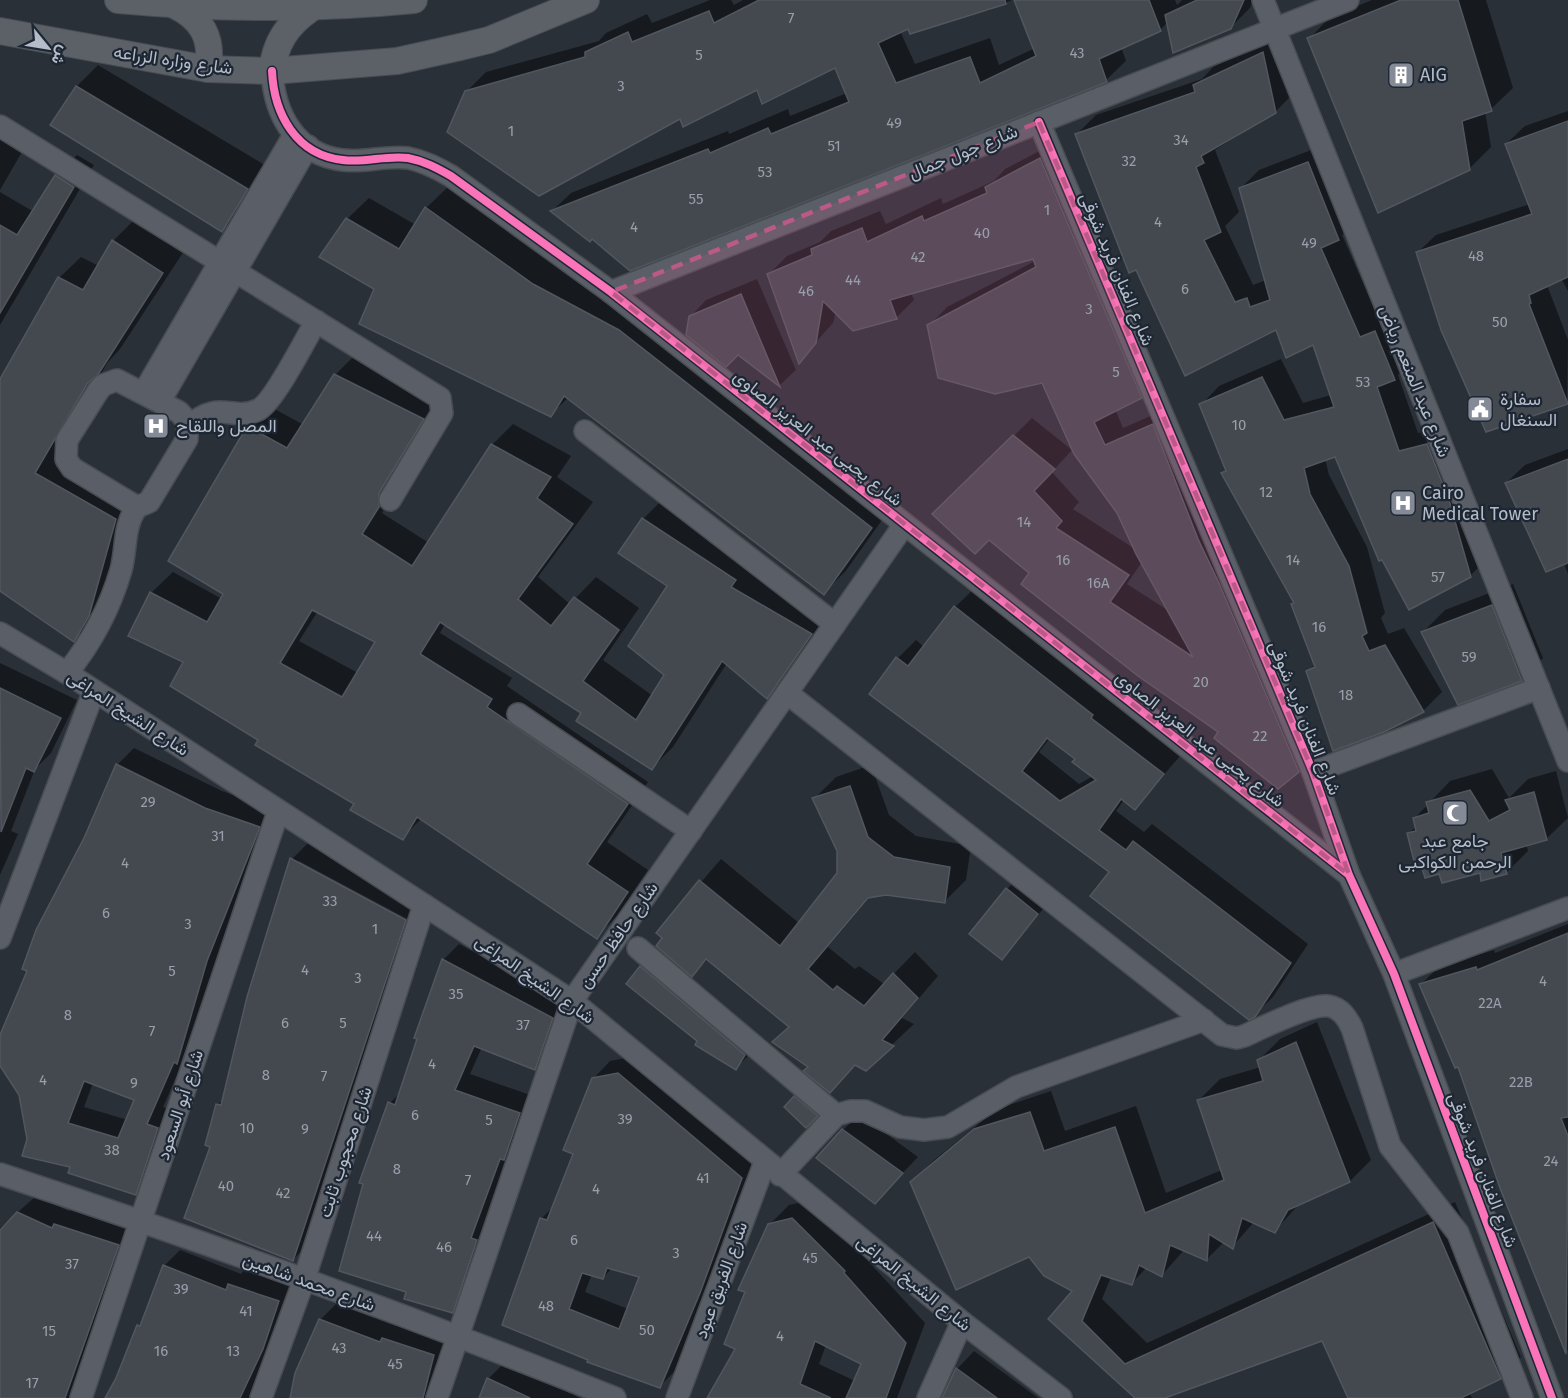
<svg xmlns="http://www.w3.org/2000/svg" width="1568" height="1398" font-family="'Fira Sans',Vazirmatn,sans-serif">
<rect width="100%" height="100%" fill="#2a3038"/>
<!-- shadow -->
<g fill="#0007" fill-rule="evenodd">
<path d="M710 0H731L734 5 743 0H1012L987 11 986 8 900 31 915 64 990 38 999 65 1035 48 1016 0H1175L1177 5 1182 0H1253L1250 8 1230 28 1168 22 1160 30 1121 47 1126 61 1106 80 592 237 552 211 571 193 728 131 729 134 788 109 790 116 847 93 836 66 757 88 680 117 466 92 486 72 599 41 606 33 647 14 652 23Z"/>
<path d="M1372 0H1486L1513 88 1491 109 1485 111 1491 147 1469 169 1309 39 1330 17Z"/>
<path d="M1281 35 1294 93 1275 112 1215 150 1239 212 1225 226 1253 285 1266 280 1240 189 1259 170 1327 144 1357 220 1342 235 1379 319 1394 313 1413 360 1398 375 1418 433 1446 426 1468 480 1489 557 1470 576 1336 455 1325 459 1329 475 1367 547 1385 613 1381 618 1388 634 1404 628 1442 692 1423 711 1383 731 1307 672 1315 664 1296 602 1223 474 1227 469 1201 405 1219 386 1281 359 1303 403 1331 395 1314 342 1276 328 1186 374 1077 134 1096 115 1202 79 1213 67Z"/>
<path d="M98 65 268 167 244 209 222 231 52 125 77 86Z"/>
<path d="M1568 111V291L1561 278 1547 285 1568 340 1567 403 1417 253 1436 235 1530 204 1506 144 1525 126Z"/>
<path d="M0 120 30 138 0 190Z"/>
<path d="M1059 141 1159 379 1141 397 1116 411 1123 428 1171 407 1216 520 1237 564 1317 753 1298 771 1220 731 989 538 934 514 1032 418 1072 450 1052 472 1079 502 1073 509 1135 549 1118 512 1043 381 929 326 947 307 1035 261 1034 257 911 293 914 300 896 318 836 311 833 323 799 361 769 274 787 256 820 242 831 231 880 211 886 224 941 198 943 204 994 181 1005 169ZM1142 562 1169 611 1127 584Z"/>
<path d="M77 155 94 165 0 325V192L34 212 56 176Z"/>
<path d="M448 187 892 506 845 572 823 593 569 397 550 415 376 289 347 219 369 198 416 225 426 208Z"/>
<path d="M135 219 184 251 120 349 108 362 55 451 137 497 95 618 74 640 0 589V382L59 278 81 257 99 266 113 241Z"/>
<path d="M757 279 796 370 780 385 690 317 706 300Z"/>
<path d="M356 354 443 398 400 484 382 513 429 543 492 445 513 424 571 456 557 477 593 502 538 577 570 604 596 577 639 608 603 660 653 696 666 674 669 585 643 519 664 498 832 613 788 676 767 697 727 663 673 747 652 768 583 712 445 624 440 633 512 678 507 686 648 782 607 842 648 870 617 916 596 937 422 818 402 838 260 739 185 662 130 635 152 592 173 572 222 599 248 427 269 406 304 425 335 375ZM318 611 377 642 358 673 299 641Z"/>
<path d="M1568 449V574L1564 563 1506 483 1525 465Z"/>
<path d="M1513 584 1543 658 1521 679 1423 632 1445 610Z"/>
<path d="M974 589 1110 696 1108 699 1181 755 1135 808 1124 800 1116 811 1144 832 1152 824 1308 944 1273 997 1254 1015 898 658 916 640 924 647 955 607ZM1050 738 1077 759 1093 776 1079 784 1039 752Z"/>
<path d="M0 663 77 700 51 753 35 769 11 831 18 834 0 875Z"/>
<path d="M134 748 222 791 275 810 187 1052 163 1107 174 1111 152 1177 135 1194 72 1166 29 1139 20 1094 0 1064V1037L117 765ZM93 1083 136 1099 128 1120 84 1107Z"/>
<path d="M871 765 889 815 916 836 971 846 966 880 944 902 886 893 871 896 828 947 855 969 859 966 884 984 915 952 938 976 902 1018 914 1024 866 1069 856 1064 830 1091 810 1067 774 1042 790 1026 708 959 692 975 658 932 721 859 799 923 839 874 838 850 814 799 836 777Z"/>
<path d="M1492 769 1509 798 1528 779 1556 771 1568 818 1546 839 1526 844 1528 851 1506 873 1440 872 1408 834 1417 826 1415 818 1450 781Z"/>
<path d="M308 843 421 904 309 1243 293 1260 212 1146 218 1105 224 1098 292 859ZM299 861 413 922 412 925 299 865Z"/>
<path d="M1023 873 1053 897 1002 958 1007 889Z"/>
<path d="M1568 924V1351L1459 1065 1421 984 1439 967 1494 950 1495 953Z"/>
<path d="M459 944 568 1002 551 1052 535 1068 482 1047 470 1074 536 1097 468 1295 452 1311 408 1291 390 1103 401 1092 443 960Z"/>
<path d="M655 953 750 1054 736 1068 699 1041 641 967Z"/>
<path d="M1317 1022 1371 1160 1350 1181 1300 1203 1275 1231 1254 1222 1232 1247 1224 1242 1207 1259 1184 1250 1162 1275 1147 1267 1132 1283 1111 1277 1102 1299 1147 1343 1455 1202 1521 1357 1500 1378 1469 1392 1472 1398H1350L1323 1339 1146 1398H1137L1050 1319 1075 1290 1029 1256 912 1182 933 1161 997 1109 1051 1091 1065 1131 1136 1106 1166 1193 1222 1170 1199 1100 1220 1079 1261 1067 1259 1060 1280 1039Z"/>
<path d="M635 1056 758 1161 677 1369 660 1386 504 1324 541 1219 554 1206 575 1153 593 1079 610 1061ZM612 1268 641 1276 628 1309 585 1292 592 1274 603 1278Z"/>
<path d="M806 1087 827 1105 806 1126 786 1107Z"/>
<path d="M859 1114 918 1157 875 1202 843 1130Z"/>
<path d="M36 1196 69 1211 72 1208 135 1228 76 1398H0V1228Z"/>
<path d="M812 1200 925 1323 897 1398H709L738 1348 769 1225 789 1205ZM826 1345 863 1363 855 1381 819 1364Z"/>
<path d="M180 1250 241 1274 245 1269 294 1286 250 1398H108L139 1325 144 1320 164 1266Z"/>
<path d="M336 1304 396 1326 399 1322 449 1339 433 1398H290L320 1320Z"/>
<path d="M974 1351 1038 1398H944L957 1369Z"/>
<path d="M504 1363 580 1398H481L488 1379Z"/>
</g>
<!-- building -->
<g fill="#444950" stroke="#52575f" stroke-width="1.5" fill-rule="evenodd">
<path d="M759 0H1005L1006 4 910 34 908 29 878 43 896 83 970 57 980 83 1036 56 1014 0H1149L1161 31 1099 59 1107 82 630 271 592 239 590 242 550 211 708 149 710 153 768 128 771 134 849 102 835 68 762 104 757 90 683 127 680 119 539 196 447 132 465 91 585 57V52L628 32 632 42 709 11 714 23Z"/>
<path d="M1197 0H1244L1231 29 1173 53 1165 15Z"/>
<path d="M1401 0H1458L1492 111 1462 121 1470 170 1378 213 1307 38Z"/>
<path d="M1263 52 1276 113 1201 156 1204 163 1196 167 1221 232 1204 240 1235 302 1247 298 1250 307 1270 300 1239 188 1308 162 1339 240 1321 248 1360 337 1375 331 1395 380 1377 387 1399 451 1427 444 1449 500 1471 577 1409 610 1382 560 1379 561 1335 457 1304 468 1310 494 1349 566 1367 633 1362 636 1369 651 1385 645 1424 712 1384 732 1333 751 1306 671 1315 667 1291 604 1294 603 1221 473 1226 471 1199 404 1262 377 1284 420 1334 407 1313 345 1286 358 1276 330 1185 376 1136 270 1129 273 1075 134 1195 92 1193 85Z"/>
<path d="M76 86 248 189 222 232 50 125Z"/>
<path d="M1568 121V277L1529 295 1531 303 1529 304 1568 404 1486 432 1441 330 1416 252 1532 214 1505 144Z"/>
<path d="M1040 158 1142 398 1094 422 1105 445 1153 424 1198 539 1219 583 1299 772 1278 789 1214 738 1218 732 1138 676 1021 584 1029 573 989 540 975 554 932 514 1013 435 1055 469 1034 491 1062 521 1056 528 1129 575 1110 602 1193 657 1136 554 1117 513 1074 454 1042 383 995 394 938 378 927 325 1036 267 1033 259 890 300 897 319 853 331 823 301 816 343 799 364 767 274 812 255 811 249 862 228 867 242 922 216 924 221 987 193 985 187Z"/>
<path d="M55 175 74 187 0 313V225L17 235Z"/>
<path d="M425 207 533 284 619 330 872 528 824 595 564 396 551 417 359 324 374 289 319 257 346 218 399 249Z"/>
<path d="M112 240 163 273 99 373 87 384 35 473 116 519 89 616 74 642 0 591V379L58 277 83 290Z"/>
<path d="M741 294 780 387 738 355 726 367 686 335 689 316Z"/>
<path d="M334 374 424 419 379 493V507L362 534 412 566 491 444 551 477 537 498 573 524 518 599 551 626 574 597 619 630 583 681 636 720 664 675 628 646 667 586 618 553 642 518 736 580 731 587 812 634 767 699 722 661 652 770 576 721 581 713 440 622 420 654 492 699 487 707 628 804 587 864 628 892 597 939 417 817 403 840 350 810 354 804 255 745 258 740 170 686 183 662 128 636 150 592 207 622 223 594 168 561 247 426 287 448ZM312 610 375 642 342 697 280 663Z"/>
<path d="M1568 459V563L1546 572 1505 483Z"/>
<path d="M1492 605 1522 681 1458 705 1421 632Z"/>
<path d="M954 606 1093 715 1091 718 1164 774 1135 810 1121 799 1099 830 1126 850 1133 841 1291 963 1255 1017 1249 1020 1090 896 1109 872 869 694 896 657 908 666ZM1047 738 1075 759 1072 762 1096 780 1060 801 1022 771Z"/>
<path d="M0 688 61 718 34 772 26 768 1 832Z"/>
<path d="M116 764 205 808 260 827 207 961 177 1064 174 1062 147 1124 158 1128 136 1195 68 1173 70 1167 22 1156 27 1139 19 1095 0 1066V1035L27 971 22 969 36 930 84 838ZM84 1081 134 1100 118 1138 68 1123Z"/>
<path d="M850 786 868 837 894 857 950 867 945 903 886 895 868 898 808 969 833 990 837 986 864 1006 893 973 918 998 882 1040 894 1046 866 1071 855 1065 830 1093 803 1071 808 1067 772 1042 789 1027 706 959 692 977 656 946 662 938 656 933 699 880 780 946 837 873V851L812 798Z"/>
<path d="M1470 790 1489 821 1510 810 1505 800 1534 792 1547 840 1501 853 1507 874 1481 881 1480 873 1442 883 1439 874 1425 878 1422 868 1416 869 1407 833 1416 831 1413 818 1429 813 1426 802Z"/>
<path d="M290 858 406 920 293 1261 184 1218 210 1147 205 1145 216 1104 221 1105 247 997Z"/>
<path d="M1006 888 1038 914 1002 960 969 934Z"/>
<path d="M1568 933V1117L1561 1118 1568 1136 1566 1354 1500 1188 1458 1067 1455 1068 1419 984 1476 967 1477 970Z"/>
<path d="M442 959 553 1018 535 1070 474 1046 455 1090 520 1113 504 1160 500 1159 471 1238 477 1240 453 1313 404 1299 406 1292 339 1271 363 1184 359 1183 388 1102 395 1105 417 1039 414 1038Z"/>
<path d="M640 966 745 1055 736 1070 695 1045 697 1041 626 984Z"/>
<path d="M1296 1042 1350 1182 1288 1210 1275 1233 1242 1218 1233 1249 1209 1234 1207 1261 1170 1245 1162 1277 1139 1265 1132 1285 1101 1275 1082 1321 1125 1364 1433 1222 1501 1379 1461 1398H1348L1322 1341 1165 1398H1135L1048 1319 1072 1291 1044 1276 1029 1257 956 1290 910 1182 974 1129 1030 1112 1044 1151 1115 1127 1145 1213 1224 1180 1197 1100 1263 1081 1257 1060Z"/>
<path d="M618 1073 742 1178 700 1293 660 1388 587 1362 588 1360 502 1325 540 1218 547 1220 573 1154 563 1150 592 1078ZM607 1268 639 1277 619 1329 569 1309 582 1273 603 1279Z"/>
<path d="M794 1096 818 1116 806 1128 784 1107Z"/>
<path d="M842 1129 903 1173 875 1204 816 1158Z"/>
<path d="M17 1212 52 1228 54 1224 119 1245 65 1398H0V1230Z"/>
<path d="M792 1218 845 1271 844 1273 906 1343 886 1398H846L861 1364 815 1341 800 1384 831 1398H707L735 1349 724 1344 745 1292 738 1290 768 1224Z"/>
<path d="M163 1265 226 1290 228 1284 279 1301 263 1349 240 1398H105L116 1378 137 1325 140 1326Z"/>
<path d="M319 1319 380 1342 382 1338 434 1355 423 1398H290L295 1373Z"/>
<path d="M956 1368 997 1398H942Z"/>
<path d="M487 1378 530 1398H479Z"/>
</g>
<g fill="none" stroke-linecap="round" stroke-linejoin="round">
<defs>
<g id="minor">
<path d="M1263 0 1568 761"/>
<path d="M272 71C274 114 296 155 343 160 365 163 386 155 408 158 424 161 437 168 451 176L611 292 1349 875"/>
<path d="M1039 122 1313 772 1349 875 1394 974 1552 1398"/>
<path d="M0 126 440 398 442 413 390 500"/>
<path d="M611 292 1348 0"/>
<path d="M117 380 179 412 187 421V439L149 502 137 507 72 468 66 459 67 440 98 391 103 385Z"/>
<path d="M144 392 294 135"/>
<path d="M160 401 308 146"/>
<path d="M188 427C220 398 231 422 258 410 273 403 306 339 316 321"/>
<path d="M585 431 835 624"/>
<path d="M0 633 67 673 572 1001 962 1322 1061 1398"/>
<path d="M67 673C92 642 110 608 121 570 127 548 123 526 137 507"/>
<path d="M787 693 1222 1035 1237 1038 1244 1036C1262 1028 1311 1003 1329 1006 1341 1008 1347 1018 1352 1028L1390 1146 1458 1233 1522 1398"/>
<path d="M518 714 691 831"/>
<path d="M1313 772 1539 688"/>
<path d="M0 938 94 691"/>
<path d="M638 948 836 1115"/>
<path d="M1394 974 1568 908"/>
<path d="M0 1174C207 1242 413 1317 615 1398"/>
<path d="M780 1175 836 1115 850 1111H865L900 1127 924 1130 948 1127 1016 1087 1204 1020"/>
<path d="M81 1398 278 812"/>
<path d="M261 1398 304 1280 424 905"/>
<path d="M437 1398 572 1001 904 525"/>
<path d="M677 1398 765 1162"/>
<path d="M928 1398 962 1322"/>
</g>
<g id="major">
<path d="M118 0C217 9 314 10 414 0"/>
<path d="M174 5C202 18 213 38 208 69"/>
<path d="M0 31 208 69 272 71 397 61 460 47 489 40 586 0"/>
<path d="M272 71C275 43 287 25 310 9"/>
</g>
</defs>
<!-- minor casing -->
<use href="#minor" stroke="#484c53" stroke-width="24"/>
<!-- major casing -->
<use href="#major" stroke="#484c55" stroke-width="28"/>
<!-- minor -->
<use href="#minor" stroke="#5a5e66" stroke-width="21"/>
<!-- major -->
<use href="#major" stroke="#5c6168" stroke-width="26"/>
<defs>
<g id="cycleway">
<path d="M272 71C274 114 296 155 343 160 365 163 386 155 408 158 424 161 437 168 451 176L611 292 1348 874"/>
<path d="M1039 122 1313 772 1349 875 1394 974 1552 1398"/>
</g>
</defs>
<!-- cycleway casing -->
<use href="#cycleway" stroke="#1d2633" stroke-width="11"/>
<!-- cycleway -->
<use href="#cycleway" stroke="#fb73b8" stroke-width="8"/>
</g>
<!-- marked area -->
<path fill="#bc5a87" fill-opacity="0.2" stroke="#bc5a87" stroke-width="4.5" stroke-dasharray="12 8" stroke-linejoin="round" d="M1039 122 1313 772 1349 875 611 292Z"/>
<!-- icons -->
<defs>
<symbol id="building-square" viewBox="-11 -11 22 22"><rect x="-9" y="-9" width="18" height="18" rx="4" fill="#848b96" stroke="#1d2633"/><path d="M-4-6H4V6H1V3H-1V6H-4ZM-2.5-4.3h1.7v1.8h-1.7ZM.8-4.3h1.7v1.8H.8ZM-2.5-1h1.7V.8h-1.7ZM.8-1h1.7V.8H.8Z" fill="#fff"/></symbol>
<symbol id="civic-square" viewBox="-11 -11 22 22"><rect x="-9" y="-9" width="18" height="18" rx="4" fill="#848b96" stroke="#1d2633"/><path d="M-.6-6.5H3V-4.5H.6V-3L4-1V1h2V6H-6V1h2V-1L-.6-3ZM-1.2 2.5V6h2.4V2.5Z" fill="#fff"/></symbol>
<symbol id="hospital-square" viewBox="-11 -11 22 22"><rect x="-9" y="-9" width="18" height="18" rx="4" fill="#848b96" stroke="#1d2633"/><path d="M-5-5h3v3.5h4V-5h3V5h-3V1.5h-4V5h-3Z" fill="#fff"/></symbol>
<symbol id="mosque-square" viewBox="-11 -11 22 22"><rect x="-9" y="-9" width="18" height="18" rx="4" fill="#848b96" stroke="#1d2633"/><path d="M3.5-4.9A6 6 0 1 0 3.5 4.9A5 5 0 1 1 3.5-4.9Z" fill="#fff"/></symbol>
</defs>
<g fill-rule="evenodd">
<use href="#building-square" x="1386" y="60" width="30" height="30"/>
<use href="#civic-square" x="1465" y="394" width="30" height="30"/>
<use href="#hospital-square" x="141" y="411" width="30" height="30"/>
<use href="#hospital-square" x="1388" y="488" width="30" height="30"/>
<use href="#mosque-square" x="1440" y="798" width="30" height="30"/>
</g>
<g text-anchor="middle" stroke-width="4.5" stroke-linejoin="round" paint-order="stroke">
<!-- number labels -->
<g font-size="15" fill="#989fab">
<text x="791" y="23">7</text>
<text x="1077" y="58">43</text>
<text x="699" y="60">5</text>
<text x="621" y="91">3</text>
<text x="894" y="128">49</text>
<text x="511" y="136">1</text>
<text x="1181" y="145">34</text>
<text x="834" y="151">51</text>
<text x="1129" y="166">32</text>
<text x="765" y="177">53</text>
<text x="696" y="204">55</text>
<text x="1047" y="215">1</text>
<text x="1158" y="227">4</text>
<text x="634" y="232">4</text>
<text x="982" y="238">40</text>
<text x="1309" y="248">49</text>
<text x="1476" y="261">48</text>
<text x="918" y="262">42</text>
<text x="853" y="285">44</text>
<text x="1185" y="294">6</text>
<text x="806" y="296">46</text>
<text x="1089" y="314">3</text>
<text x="1500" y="327">50</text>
<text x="1116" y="377">5</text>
<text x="1363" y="387">53</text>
<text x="1239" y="430">10</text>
<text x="1266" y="497">12</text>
<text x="1024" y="527">14</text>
<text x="1063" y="565">16</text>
<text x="1293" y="565">14</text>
<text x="1438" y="582">57</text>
<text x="1098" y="588">16A</text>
<text x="1319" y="632">16</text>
<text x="1469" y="662">59</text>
<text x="1201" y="687">20</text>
<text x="1346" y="700">18</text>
<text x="1260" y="741">22</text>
<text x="148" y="807">29</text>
<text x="218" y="841">31</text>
<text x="125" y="868">4</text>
<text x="330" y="906">33</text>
<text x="106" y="918">6</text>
<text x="188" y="929">3</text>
<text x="375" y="934">1</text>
<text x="305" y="975">4</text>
<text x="172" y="976">5</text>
<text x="358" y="983">3</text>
<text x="1543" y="986">4</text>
<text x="456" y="999">35</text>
<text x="1490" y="1008">22A</text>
<text x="68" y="1020">8</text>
<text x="285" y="1028">6</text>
<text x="343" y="1028">5</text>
<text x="523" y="1030">37</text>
<text x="152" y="1036">7</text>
<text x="432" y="1069">4</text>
<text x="266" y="1080">8</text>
<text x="324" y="1081">7</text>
<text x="43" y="1085">4</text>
<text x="1521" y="1087">22B</text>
<text x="134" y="1088">9</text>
<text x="415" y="1120">6</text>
<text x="625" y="1124">39</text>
<text x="489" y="1125">5</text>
<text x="247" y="1133">10</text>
<text x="305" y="1134">9</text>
<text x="112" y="1155">38</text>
<text x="1551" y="1166">24</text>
<text x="397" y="1174">8</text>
<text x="703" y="1183">41</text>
<text x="468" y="1185">7</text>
<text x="226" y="1191">40</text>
<text x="596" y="1194">4</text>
<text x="283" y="1198">42</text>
<text x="374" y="1241">44</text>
<text x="574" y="1245">6</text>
<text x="444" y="1252">46</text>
<text x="676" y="1258">3</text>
<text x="810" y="1263">45</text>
<text x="72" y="1269">37</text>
<text x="181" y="1294">39</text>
<text x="546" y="1311">48</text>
<text x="246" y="1316">41</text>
<text x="647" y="1335">50</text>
<text x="49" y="1336">15</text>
<text x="780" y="1341">4</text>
<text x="339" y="1353">43</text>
<text x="161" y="1356">16</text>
<text x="233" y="1356">13</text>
<text x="395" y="1369">45</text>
<text x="32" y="1388">17</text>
</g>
<!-- street labels -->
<g font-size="18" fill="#b4bcc9" stroke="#1d2633">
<text transform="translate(173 60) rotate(8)" y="6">شارع وزاره الزراعه</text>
<text transform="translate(963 152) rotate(-22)" y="6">شارع جول جمال</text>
<text transform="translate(1117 269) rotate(67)" y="6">شارع الفنان فريد شوقى</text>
<text transform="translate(1415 381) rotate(68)" y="6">شارع عبد المنعم رياض</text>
<text transform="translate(818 438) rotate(38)" y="6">شارع يحيى عبد العزيز الصاوى</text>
<text transform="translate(128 713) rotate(33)" y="6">شارع الشيخ المراغى</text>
<text transform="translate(1305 718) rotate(68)" y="6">شارع الفنان فريد شوقى</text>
<text transform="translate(1200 739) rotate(38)" y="6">شارع يحيى عبد العزيز الصاوى</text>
<text transform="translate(618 935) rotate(-55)" y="6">شارع حافظ حسن</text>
<text transform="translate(535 979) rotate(35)" y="6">شارع الشيخ المراغى</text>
<text transform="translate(180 1105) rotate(-72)" y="6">شارع أبو السعود</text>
<text transform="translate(345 1152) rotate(-72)" y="6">شارع محجوب ثابت</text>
<text transform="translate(1483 1170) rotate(69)" y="6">شارع الفنان فريد شوقى</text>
<text transform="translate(721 1280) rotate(-70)" y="6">شارع الفريق عبود</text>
<text transform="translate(309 1282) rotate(20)" y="6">شارع محمد شاهين</text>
<text transform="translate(914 1283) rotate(39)" y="6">شارع الشيخ المراغى</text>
</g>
<!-- poi labels -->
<g font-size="18" fill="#b4bcc9" stroke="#1d2633" text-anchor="start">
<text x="1420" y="81">AIG</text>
<text x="1500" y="405">سفارة<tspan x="1500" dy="21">السنغال</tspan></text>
<text x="176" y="432">المصل واللقاح</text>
<text x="1422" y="499">Cairo<tspan x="1422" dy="21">Medical Tower</tspan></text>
<text x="1455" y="847" text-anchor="middle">جامع عبد<tspan x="1455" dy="21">الرحمن الكواكبى</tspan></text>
</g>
</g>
<!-- north arrow -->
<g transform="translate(48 48) rotate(120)" stroke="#1d2633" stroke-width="4.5" paint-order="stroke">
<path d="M0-4.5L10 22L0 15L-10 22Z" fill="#b4bcc9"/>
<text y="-9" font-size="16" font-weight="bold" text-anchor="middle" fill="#b4bcc9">ش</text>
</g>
</svg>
